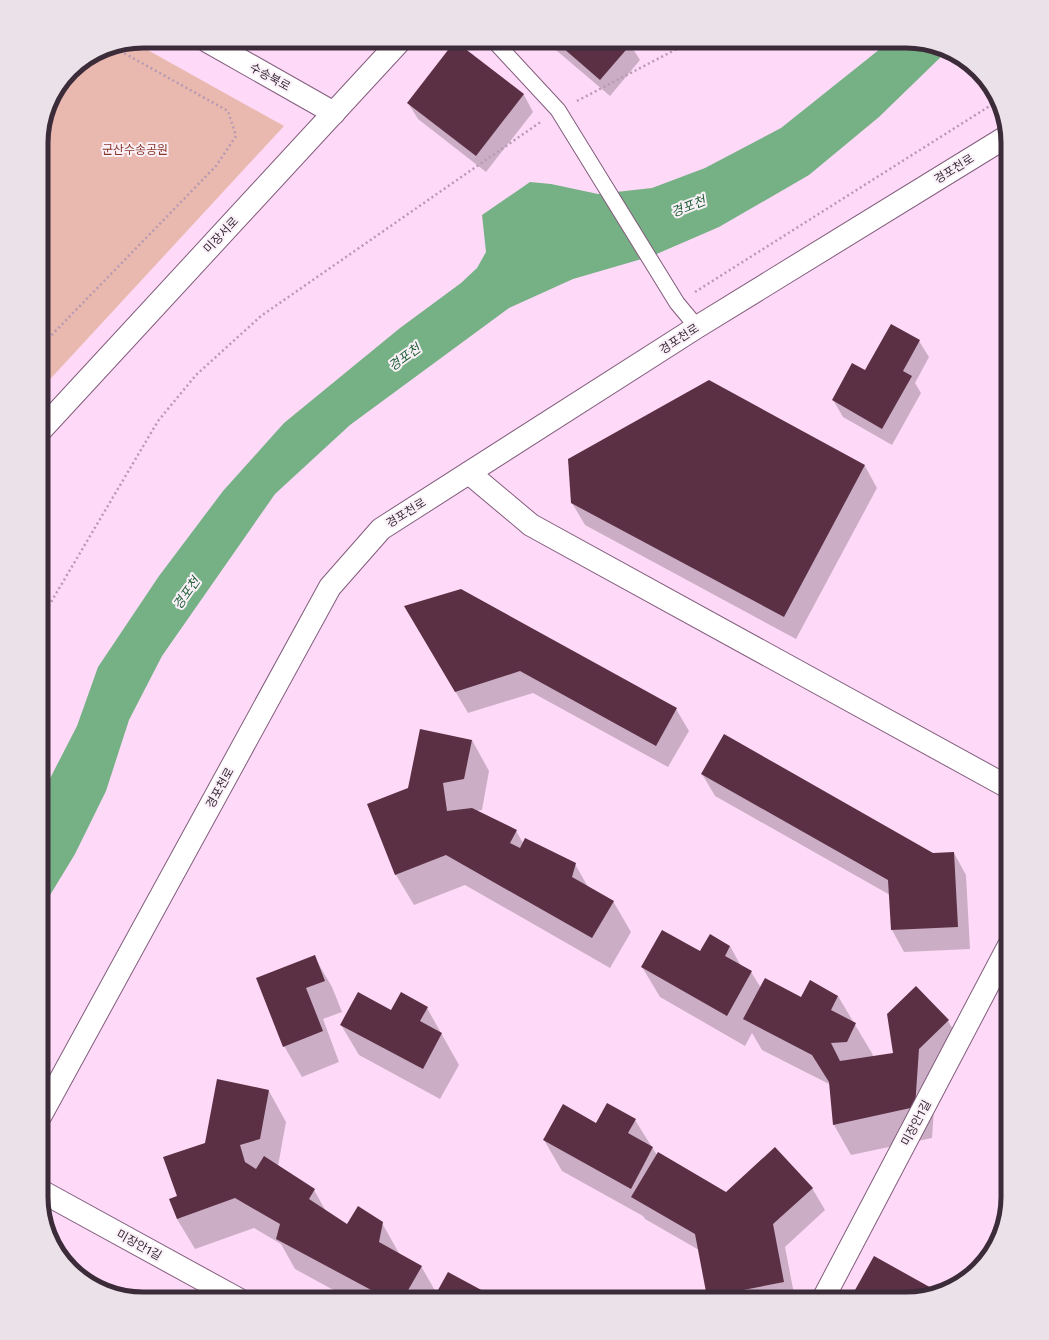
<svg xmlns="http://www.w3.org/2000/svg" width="1049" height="1340" font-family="'Fira Sans','Noto Sans KR',sans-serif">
<rect width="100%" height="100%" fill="#fedaf8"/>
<!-- green -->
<path fill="#e9b9af" d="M135 43 284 126 41 389V136L51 98 76 67 104 49Z"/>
<!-- water -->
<path fill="#76b085" d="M890 41H912L946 52 879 117 809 175 719 227 652 256 573 279 509 308 350 425 275 494 162 656 129 720 106 791 75 854 41 910V796L77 726 98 667 159 576 223 491 284 423 400 328 461 283 477 268 486 252 482 215 530 182 551 184 598 194 652 188 705 168 781 128Z"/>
<!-- shadow -->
<g fill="#0003">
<path d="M548 41H628L640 60 610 96 550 45Z"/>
<path d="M456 42 524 95 533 112 486 172 418 119 408 103Z"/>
<path d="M919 341 929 357 915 383 921 393 892 445 843 417 833 400 865 372Z"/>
<path d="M709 382 865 466 877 488 796 639 585 525 572 503Z"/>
<path d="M418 628 676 709 689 731 668 767 533 693 468 713Z"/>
<path d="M472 740 489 771 482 810 476 811 516 831 523 843 575 864 588 887 613 901 631 932 610 968 465 885 414 905 396 875 368 804 409 788Z"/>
<path d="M702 774 933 854 954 853 966 875 970 949 904 952 892 930 890 895 715 796Z"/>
<path d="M730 946 741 966 751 972 761 988 801 999 838 996 873 1055 872 1057 894 1054 948 1021 966 1051 936 1080 932 1138 851 1155 834 1125 831 1085 762 1050 752 1033 745 1046 660 997 642 967Z"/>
<path d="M314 956 332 987 342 1012 323 1019 339 1062 302 1077 284 1046Z"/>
<path d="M427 1008 459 1065 440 1099 359 1055 341 1025 392 1012Z"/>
<path d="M269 1091 286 1122 278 1166 314 1190 327 1213 347 1225 382 1223 400 1255 421 1266 437 1294 495 1299H350L295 1269 281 1244 254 1228 195 1249 177 1219 179 1197 205 1143Z"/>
<path d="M607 1105 635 1120 657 1155 727 1193 812 1188 825 1210 785 1247 795 1299H709L699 1250 645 1219 643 1216 562 1171 544 1140 597 1124Z"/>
<path d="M86 1280 99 1287 92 1285Z"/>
</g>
<!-- building -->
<g fill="#5b3044">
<path d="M455 41 524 94 476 156 407 103Z"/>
<path d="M555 41H630L632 43 600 80Z"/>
<path d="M891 324 920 340 903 371 912 376 882 429 832 400 852 363 865 370Z"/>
<path d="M709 380 865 465 784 617 571 503 568 459Z"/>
<path d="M461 589 677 708 656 746 520 671 455 692 404 606Z"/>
<path d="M420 729 472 740 464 779 443 783 447 811 472 808 517 830 510 843 520 848 525 838 576 863 572 877 614 901 592 938 446 855 395 875 367 804 408 788Z"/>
<path d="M724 734 933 853 954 852 958 927 891 930 888 880 701 774Z"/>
<path d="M662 930 700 951 710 934 730 946 725 956 752 971 727 1016 641 967Z"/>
<path d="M315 955 325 981 306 988 323 1031 283 1047 256 978Z"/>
<path d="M765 978 801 997 810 980 838 996 831 1010 856 1023 847 1042 831 1043 840 1061 893 1053 887 1014 916 986 949 1020 919 1049 915 1107 833 1125 829 1082 812 1055 743 1019Z"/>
<path d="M358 992 391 1010 401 992 428 1007 420 1021 442 1033 423 1069 340 1025Z"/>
<path d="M217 1079 269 1090 260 1139 240 1145 245 1162 256 1169 264 1156 315 1189 309 1199 347 1224 358 1206 383 1222 379 1242 422 1266 403 1299H388L276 1239 280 1224 235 1198 177 1219 169 1199 177 1196 163 1157 205 1143Z"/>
<path d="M607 1103 636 1119 628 1133 653 1147 631 1189 543 1140 563 1104 596 1123Z"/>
<path d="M775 1147 813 1188 773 1224 784 1282 707 1297 695 1234 631 1197 658 1152 726 1192Z"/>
<path d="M874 1256 935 1290 906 1299H850Z"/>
<path d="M448 1272 498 1299H433Z"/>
</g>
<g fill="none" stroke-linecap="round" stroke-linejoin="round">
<defs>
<path id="lane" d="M494 41 558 110 677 303 697 327"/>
<g id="street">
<path d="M207 41 334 113"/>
<path d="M469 473 531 525 1008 787"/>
<path d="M41 1191 238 1299"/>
<path d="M823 1299 1008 947"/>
</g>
<g id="secondary">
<path d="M41 430 400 41"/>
<path d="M41 1115 330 587 381 529 697 327 1006 137"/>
</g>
</defs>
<!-- lane casing -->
<use href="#lane" stroke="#825c7c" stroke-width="17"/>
<!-- street casing -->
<use href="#street" stroke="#825c7c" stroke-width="24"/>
<!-- secondary casing -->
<use href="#secondary" stroke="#825c7c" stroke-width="24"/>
<!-- path -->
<g stroke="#b79ab2" stroke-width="2.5" stroke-dasharray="2 3" stroke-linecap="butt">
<path d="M577 101 692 41"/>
<path d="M695 292 996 102"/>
<path d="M41 346 216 166 236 136 228 111 113 47"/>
<path d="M41 619 158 421 196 375 261 316 542 121"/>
</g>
<!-- lane -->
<use href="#lane" stroke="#fff" stroke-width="15"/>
<!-- street -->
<use href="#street" stroke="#fff" stroke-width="22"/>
<!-- secondary -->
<use href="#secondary" stroke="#fff" stroke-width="22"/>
</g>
<g text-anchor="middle" stroke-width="4" stroke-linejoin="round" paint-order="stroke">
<!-- street labels -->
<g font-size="12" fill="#3c2b39" stroke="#faf1f8">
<text transform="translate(270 77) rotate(29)" y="4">수송북로</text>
<text transform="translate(954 169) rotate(-32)" y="4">경포천로</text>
<text transform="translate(221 235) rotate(-47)" y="4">미장서로</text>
<text transform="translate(679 339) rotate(-33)" y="4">경포천로</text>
<text transform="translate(406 513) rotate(-32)" y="4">경포천로</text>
<text transform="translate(220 788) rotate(-61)" y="4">경포천로</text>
<text transform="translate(916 1123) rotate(-62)" y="4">미장안1길</text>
<text transform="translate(139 1245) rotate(29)" y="4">미장안1길</text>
</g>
<!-- park labels -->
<g font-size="12" fill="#8a3728" stroke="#faf1f8">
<text x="135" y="154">군산수송공원</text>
</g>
<!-- water labels -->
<g font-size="13" font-style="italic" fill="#1e5e35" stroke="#faf1f8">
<text transform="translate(688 206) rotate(-22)" y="5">경포천</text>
<text transform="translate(404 357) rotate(-36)" y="5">경포천</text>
<text transform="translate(186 593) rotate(-55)" y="5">경포천</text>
</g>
</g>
<!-- crop -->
<path d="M0 0H1049V1340H0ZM143 48H906A95 95 0 0 1 1001 143V1197A95 95 0 0 1 906 1292H143A95 95 0 0 1 48 1197V143A95 95 0 0 1 143 48Z" fill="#ebe1e9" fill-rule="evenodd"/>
<path fill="none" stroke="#3c2b39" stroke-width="5" d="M143 48H906A95 95 0 0 1 1001 143V1197A95 95 0 0 1 906 1292H143A95 95 0 0 1 48 1197V143A95 95 0 0 1 143 48Z"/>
</svg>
